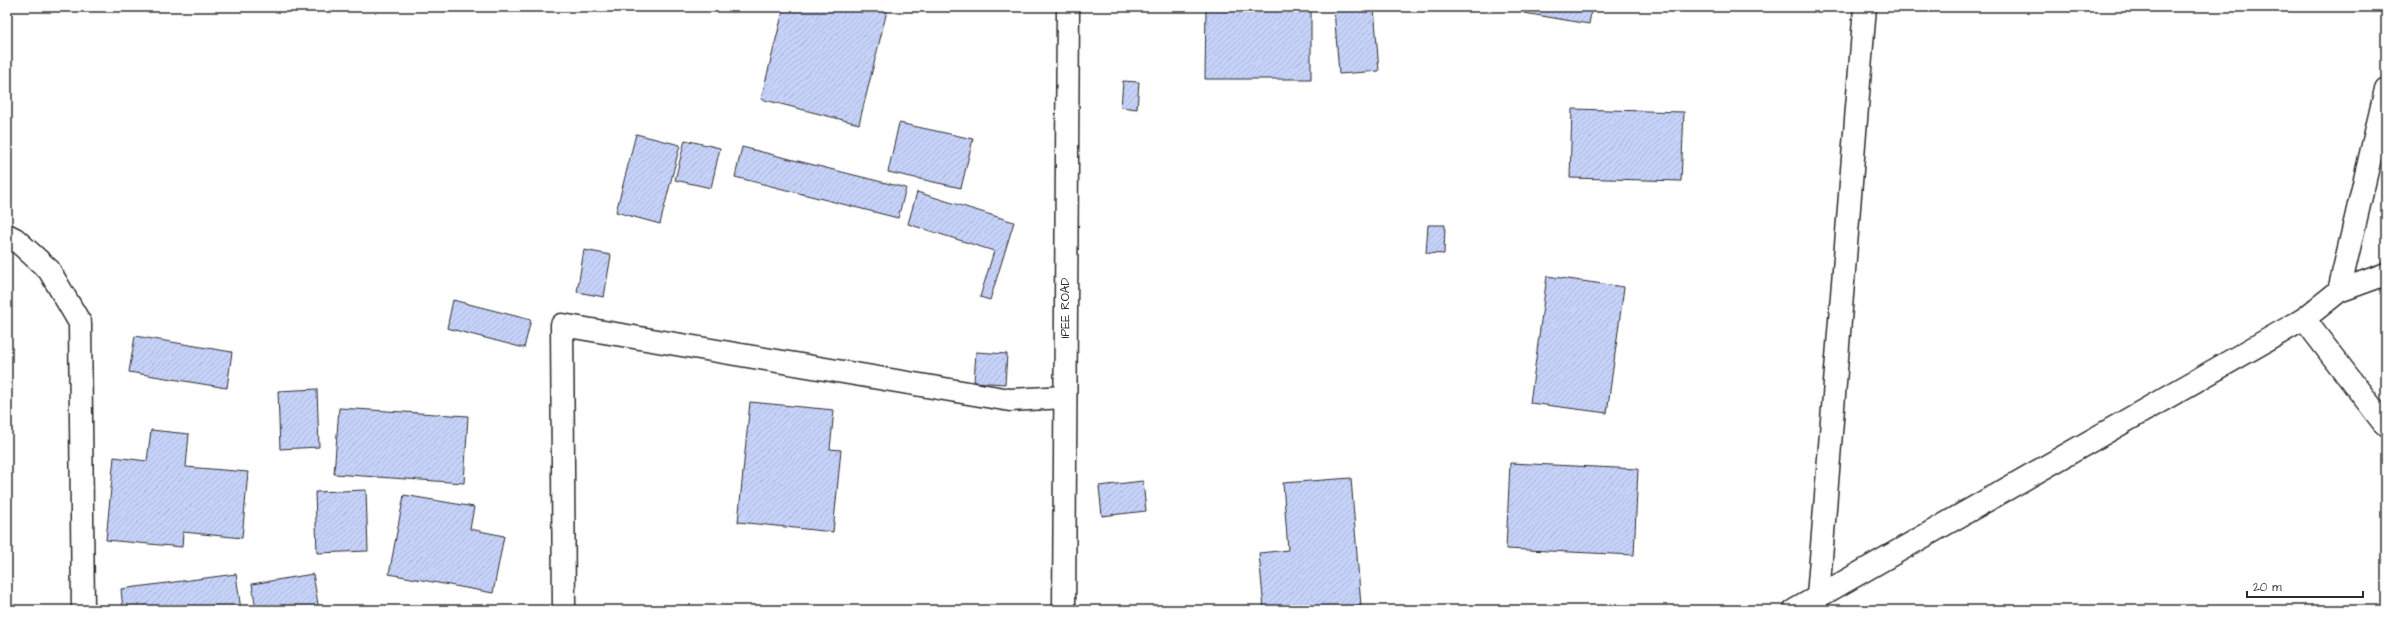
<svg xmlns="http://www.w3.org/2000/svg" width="2393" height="617" font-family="'Architects Daughter',sans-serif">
<defs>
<pattern id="building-hatch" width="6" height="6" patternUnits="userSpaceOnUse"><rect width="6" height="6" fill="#c6d2f9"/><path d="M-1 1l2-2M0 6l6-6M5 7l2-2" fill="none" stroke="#aab4d6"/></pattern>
</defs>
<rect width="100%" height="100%" fill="#fff"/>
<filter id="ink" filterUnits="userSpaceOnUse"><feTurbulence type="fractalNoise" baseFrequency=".025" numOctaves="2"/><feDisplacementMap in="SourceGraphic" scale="8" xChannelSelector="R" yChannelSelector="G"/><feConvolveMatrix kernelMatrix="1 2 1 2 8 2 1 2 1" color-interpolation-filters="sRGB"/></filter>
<g filter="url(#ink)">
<!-- building -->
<g fill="url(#building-hatch)" stroke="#2b2b2b">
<path d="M784 7H888L859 124 761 99Z"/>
<path d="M1206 7H1311V79H1205Z"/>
<path d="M1374 7 1379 71 1339 74 1334 9Z"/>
<path d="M1525 7H1592L1589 24 1524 13Z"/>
<path d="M1123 81 1139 82 1137 109 1121 107Z"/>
<path d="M1572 109 1684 112 1681 181 1570 178Z"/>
<path d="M899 123 973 139 961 188 888 172Z"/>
<path d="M636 134 680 145 660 224 616 212Z"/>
<path d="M685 140 720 148 711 188 675 180Z"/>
<path d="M742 147 906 188 898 218 735 177Z"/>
<path d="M917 192 1014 222 990 300 980 297 994 251 908 224Z"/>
<path d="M1428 225H1445L1444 254 1426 253Z"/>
<path d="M584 250 611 255 604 297 577 292Z"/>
<path d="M1547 276 1624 287 1607 413 1530 403Z"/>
<path d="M453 300 531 320 524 348 447 328Z"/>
<path d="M135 336 232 352 227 388 129 372Z"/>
<path d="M976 352 1007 354 1005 384 974 382Z"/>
<path d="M317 389 319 447 280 449 278 391Z"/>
<path d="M750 402 834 410 830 449 841 450 833 532 738 522Z"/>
<path d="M339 408 468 416 464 483 334 474Z"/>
<path d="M151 430 189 434 186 467 248 472 242 538 183 532 182 547 106 540 114 457 147 461Z"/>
<path d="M1510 463 1638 469 1634 555 1506 549Z"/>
<path d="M1351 478 1361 606 1314 610H1264L1259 553 1288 550 1283 483Z"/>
<path d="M1143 481 1146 511 1102 516 1099 486Z"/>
<path d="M366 490 368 551 317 553 315 492Z"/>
<path d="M404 495 474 507 470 529 504 536 493 593 389 574Z"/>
<path d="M236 574 241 610H123L121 589Z"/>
<path d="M313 574 319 610H256L252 584Z"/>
</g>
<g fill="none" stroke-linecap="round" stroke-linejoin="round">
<defs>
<g id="street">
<path d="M7 235 15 239 49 270 80 323 83 610"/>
<path d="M2339 291 2386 89"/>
<path d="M2304 319 2386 426"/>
<path d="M1818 596 1865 7"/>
<path d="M564 610 562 325 1010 400 1065 397"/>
<path d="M1064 610 1068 7"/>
<path d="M1795 610 2304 319 2339 291 2386 274"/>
</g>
</defs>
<!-- street casing -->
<use href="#street" stroke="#2b2b2b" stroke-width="25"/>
<!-- street -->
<use href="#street" stroke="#fff" stroke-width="22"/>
</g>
</g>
<g text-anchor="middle" stroke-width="4" stroke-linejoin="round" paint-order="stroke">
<!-- street labels -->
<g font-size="12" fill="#2b2b2b" stroke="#fff">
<text transform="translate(1065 308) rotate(-90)" y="4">IPEE ROAD</text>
</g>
</g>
<!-- margin -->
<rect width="2393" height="617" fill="none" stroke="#fff" stroke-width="24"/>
<rect x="12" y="12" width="2369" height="593" fill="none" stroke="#2b2b2b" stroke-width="1.5" filter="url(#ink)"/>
<!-- scale -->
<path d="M2247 591v6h116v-6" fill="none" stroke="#2b2b2b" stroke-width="2"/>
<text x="2253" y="591" font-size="12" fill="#2b2b2b" stroke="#ffffff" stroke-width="3" paint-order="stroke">20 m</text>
</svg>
